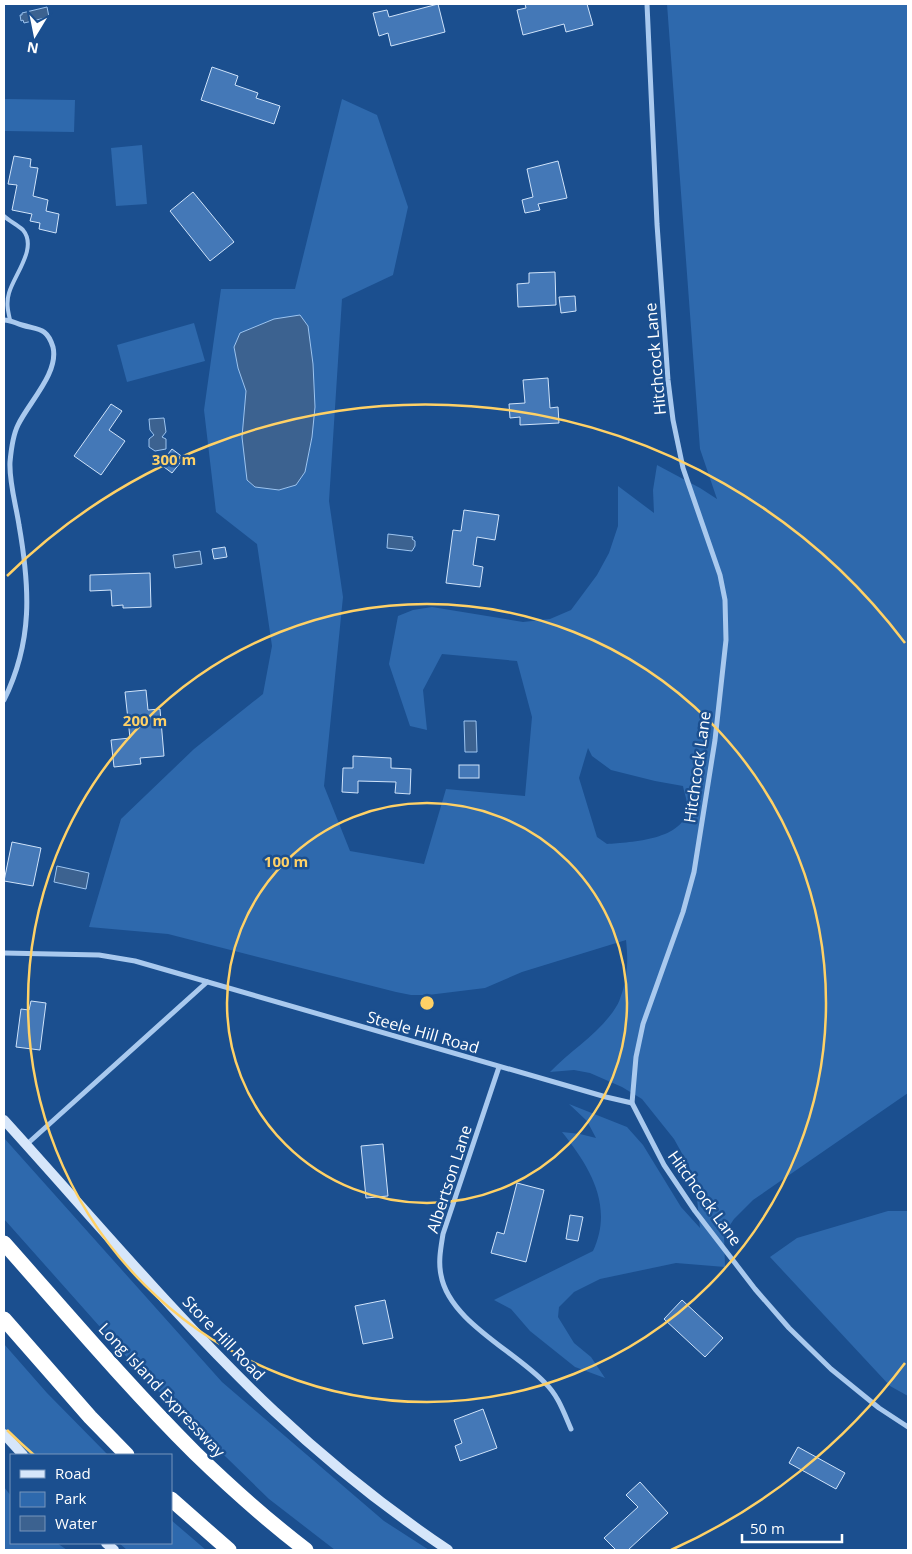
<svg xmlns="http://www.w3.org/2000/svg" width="912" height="1554" font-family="'Open Sans',sans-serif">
<rect width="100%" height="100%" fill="#1b4f8f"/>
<!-- green -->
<g fill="#2e69ad" fill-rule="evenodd">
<path d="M667 4H908V1093L753 1200 734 1219 724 1234 725 1267 676 1263 600 1279 574 1292 559 1307 558 1317 574 1343 591 1357 605 1378 575 1367 530 1331 511 1309 494 1300 593 1251C614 1206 590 1167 562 1132L580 1134 596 1138 587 1121 569 1104 627 1127 643 1145 681 1207 700 1228 696 1189 689 1166 674 1139 642 1099 622 1087 590 1073 574 1070 550 1072C571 1050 600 1033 616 1007 619 1003 620 998 622 993 628 974 628 959 626 940L522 972 485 988 428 995H411L396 992 168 934 89 927 121 819 194 749 263 694 272 646 257 544 216 512 204 410 221 289H295L342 99 377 115 408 207 393 275 342 299 329 501 343 597 324 786 350 851 424 864 446 789 525 796 532 717 517 661 442 654 423 690 427 730 410 726 389 664 398 616 413 610 432 607 523 622 550 619 571 610 597 575 609 553 618 526V486L654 513 653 490 657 465 700 488 717 499 700 449ZM300 316 308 326 313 364 308 456 305 472 296 485 279 490 255 487 247 480 243 425 246 391 238 368 234 347ZM588 748 592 756 611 770 655 781 683 786C684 792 687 799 687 805 689 840 631 842 607 844L597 837 579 778Z"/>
<path d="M5 99 75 100 74 132 5 131Z"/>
<path d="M142 145 147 204 116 206 111 148Z"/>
<path d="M194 323 205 361 127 382 117 345Z"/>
<path d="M4 1138 222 1382 384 1521 429 1550H335L269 1499 149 1382 4 1219Z"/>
<path d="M888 1211H908V1396L890 1386 770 1257 797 1238Z"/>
<path d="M4 1344 47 1393 108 1455H28L4 1429Z"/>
<path d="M4 1487 11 1496V1543H57L67 1550H4Z"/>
<path d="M171 1520 206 1550H127L119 1543H171Z"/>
</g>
<!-- water -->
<g fill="#3c6290" stroke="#9cc4f0">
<path d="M47 7 49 17 24 23 23 20 21 21 20 15H22V13Z"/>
<path d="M300 315 308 326 313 364 315 407 312 437 305 472 296 485 279 490 255 487 247 480 242 437 246 391 238 368 234 347 240 333 274 319Z"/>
<path d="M164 418 166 432 162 437 166 439V449L155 451 149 447V439L154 435 150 430 149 419Z"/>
<path d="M388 534 413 537 412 539 415 541V546L412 551 387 548Z"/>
<path d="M200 551 202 564 175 568 173 555Z"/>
<path d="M464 721H476L477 752H465Z"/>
<path d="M57 866 89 873 86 889 54 882Z"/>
</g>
<!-- building -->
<g fill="#4478b7" stroke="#cfe3fa">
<path d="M438 4 445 32 391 46 388 33 379 36 373 13 387 10 389 17Z"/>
<path d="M525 4H587L593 25 566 32 564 24 523 35 517 10 526 8Z"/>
<path d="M212 67 238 76 235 85 258 93 256 98 280 106 274 124 201 100Z"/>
<path d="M14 156 31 159 30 167 38 168 33 196 48 200 46 211 59 214 56 233 39 229 40 223 30 221 32 214 12 210 17 185 8 184Z"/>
<path d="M558 161 567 198 538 204 540 210 525 213 522 200 533 197 527 169Z"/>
<path d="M193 192 234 242 210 261 170 211Z"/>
<path d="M555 272 556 305 518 307 517 284 529 283V273Z"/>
<path d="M575 296 576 311 561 313 559 297Z"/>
<path d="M548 378 550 408 558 407 559 423 520 425V417L510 418 509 404 525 403 523 380Z"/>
<path d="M111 404 122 411 109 430 125 441 101 475 74 456Z"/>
<path d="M172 449 184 458 172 473 160 464Z"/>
<path d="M464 510 499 515 495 540 477 537 473 565 483 567 480 587 446 583 453 530 461 531Z"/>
<path d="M225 547 227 557 214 559 212 549Z"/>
<path d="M150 573 151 607 123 608V605L112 606 111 590 90 591V575Z"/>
<path d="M146 690 148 710 160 709 164 756 140 758 141 764 114 767 111 740 130 738 125 692Z"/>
<path d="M353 756 391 758V768L411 769 410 794 395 793 396 782 358 781V793L342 792 343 768H353Z"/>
<rect x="459" y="765" width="20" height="13"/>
<path d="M12 842 41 848 33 886 4 881Z"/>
<path d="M31 1001 46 1003 40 1050 16 1047 21 1009 29 1010Z"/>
<path d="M383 1144 388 1196 366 1198 361 1146Z"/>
<path d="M517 1183 544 1190 526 1262 491 1253 497 1232 504 1234Z"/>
<path d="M570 1215 583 1217 578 1241 566 1239Z"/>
<path d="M385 1300 393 1338 363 1344 355 1306Z"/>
<path d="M682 1300 723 1338 705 1357 664 1319Z"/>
<path d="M483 1409 497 1448 460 1461 455 1446 462 1443 454 1420Z"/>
<path d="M798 1447 845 1473 836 1489 789 1463Z"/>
<path d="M640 1482 668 1513 628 1550H616L604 1538 638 1507 626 1495Z"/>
</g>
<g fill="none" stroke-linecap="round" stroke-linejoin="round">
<!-- lane -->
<path stroke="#a9c9ee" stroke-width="4" d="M4 216C9 221 18 225 23 230 38 248 14 275 9 293 6 303 8 311 10 320"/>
<!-- street -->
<g stroke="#a9c9ee" stroke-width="5">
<path d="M647 4 657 224 668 380 673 420 683 468 720 575 725 600 726 640 715 740 694 872 683 912 643 1024 636 1057 632 1103 664 1165 695 1211 755 1289 789 1328 831 1369 879 1408 908 1427"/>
<path d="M4 320C11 320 15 323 22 325 38 330 47 327 53 347 59 373 29 402 18 425 13 435 11 451 10 462 9 482 16 505 19 525 30 588 33 641 4 700"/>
<path d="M4 953 99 955 135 961 606 1097 632 1103"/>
<path d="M499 1067 443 1234C441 1247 438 1261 441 1275 449 1321 515 1351 545 1383 558 1395 564 1413 571 1429"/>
<path d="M26 1145 207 982"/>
</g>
<!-- secondary -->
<g stroke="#d6e6fa" stroke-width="10">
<path d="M4 1120C93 1218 178 1320 274 1411 328 1462 387 1509 448 1550"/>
<path d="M4 1434 23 1455"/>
<path d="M106 1543 114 1550"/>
</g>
<!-- highway -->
<g stroke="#fff" stroke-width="15">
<path d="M4 1243C67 1314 128 1386 195 1453 230 1487 267 1520 306 1550"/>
<path d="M4 1319 90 1417 127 1455"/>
<path d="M171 1499 229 1550"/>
</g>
</g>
<!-- distance rings -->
<g fill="none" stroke="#ffd166" stroke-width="2.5">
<circle cx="427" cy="1003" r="200"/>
<circle cx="427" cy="1003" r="399"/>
<path d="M905 1363A599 599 0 0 1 671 1550M34 1455A599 599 0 0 1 7 1430M7 576A599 599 0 0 1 905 643"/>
</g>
<g text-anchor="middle" stroke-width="5" stroke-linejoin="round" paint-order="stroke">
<!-- street labels -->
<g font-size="16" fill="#fff" stroke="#1b4f8f">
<text transform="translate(655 359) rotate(-95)" y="6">Hitchcock Lane</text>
<text transform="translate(697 767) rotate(-82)" y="6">Hitchcock Lane</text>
<text transform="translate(423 1032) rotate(16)" y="6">Steele Hill Road</text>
<text transform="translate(449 1179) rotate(-72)" y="6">Albertson Lane</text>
<text transform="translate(705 1198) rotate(54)" y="6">Hitchcock Lane</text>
<text transform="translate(224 1338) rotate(46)" y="6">Store Hill Road</text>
<text transform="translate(162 1390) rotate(47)" y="6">Long Island Expressway</text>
</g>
</g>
<circle cx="427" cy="1003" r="8" fill="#ffd166" stroke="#1b4f8f" stroke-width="2.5"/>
<g font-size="15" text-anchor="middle" font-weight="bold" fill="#ffd166" stroke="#1b4f8f" stroke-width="5" stroke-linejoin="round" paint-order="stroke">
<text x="174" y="465">300 m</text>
<text x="145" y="726">200 m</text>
<text x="286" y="867">100 m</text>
</g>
<!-- border -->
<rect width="912" height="1554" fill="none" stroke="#ffffff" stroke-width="10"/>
<!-- legend -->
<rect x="10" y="1454" width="162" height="90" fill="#1b4f8f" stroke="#7695bc"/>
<rect x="20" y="1470" width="25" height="8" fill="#d6e6fa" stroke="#7695bc"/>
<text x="55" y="1479" font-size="15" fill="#ffffff">Road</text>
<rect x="20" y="1492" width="25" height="15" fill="#2e69ad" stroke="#7695bc"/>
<text x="55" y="1504" font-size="15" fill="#ffffff">Park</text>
<rect x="20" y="1516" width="25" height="15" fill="#3c6290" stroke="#7695bc"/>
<text x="55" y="1529" font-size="15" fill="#ffffff">Water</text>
<!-- north arrow -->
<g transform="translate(35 35) rotate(190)" stroke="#1b4f8f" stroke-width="4" paint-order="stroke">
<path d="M0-4L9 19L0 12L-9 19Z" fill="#ffffff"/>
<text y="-8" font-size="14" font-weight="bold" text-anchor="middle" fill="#ffffff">N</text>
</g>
<!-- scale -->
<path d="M742 1534v8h100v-8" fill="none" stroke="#ffffff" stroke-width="2.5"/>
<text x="750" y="1534" font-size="15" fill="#ffffff" stroke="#1b4f8f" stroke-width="4" paint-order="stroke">50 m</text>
</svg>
